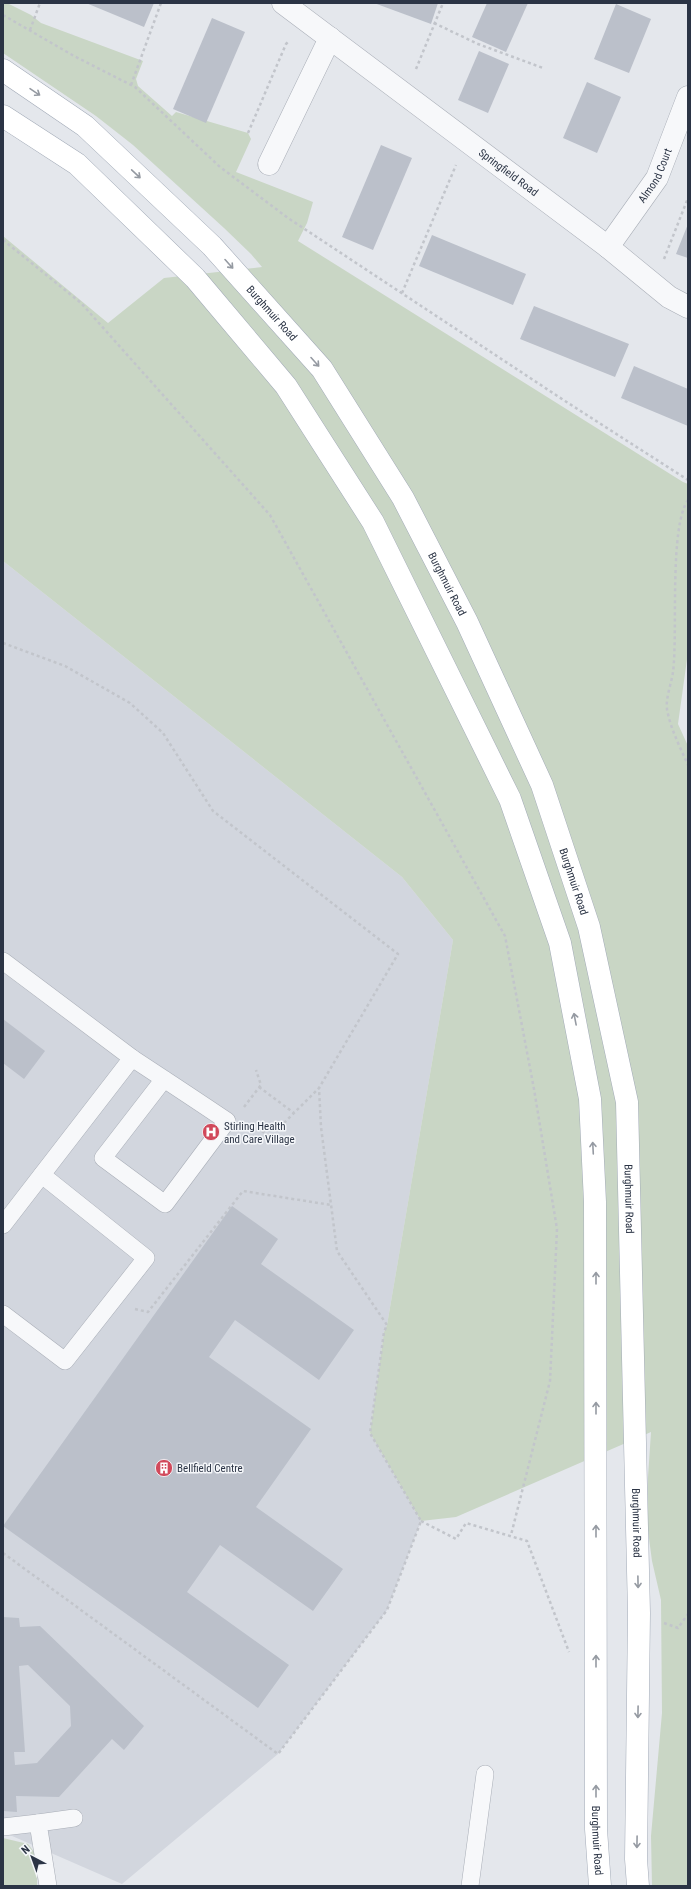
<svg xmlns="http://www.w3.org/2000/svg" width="691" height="1889" font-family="'Roboto Condensed',sans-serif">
<rect width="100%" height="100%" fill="#e4e7ec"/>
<!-- built -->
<path fill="#d2d6de" d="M3 561 402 877 453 940 387 1325 384 1332 370 1433 421 1521 387 1610 278 1754 122 1884 3 1832Z"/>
<!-- green -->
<g fill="#c9d6c5">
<path d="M3 3H7L31 15 41 23 143 61 136 79 138 86 172 116 176 112 248 133 251 139 236 172 313 202 307 223 298 241 683 482 688 484V652L678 724 688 746V1886H652L651 1836 662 1713 661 1600 652 1561 647 1523 648 1477 651 1432 456 1517 421 1521 370 1433 384 1332 387 1325 453 940 402 877 3 561V236L108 323 164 278 262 267 251 254 224 228 133 145 96 116 3 53Z"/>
<path d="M3 1838 28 1844 38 1857 37 1886H3Z"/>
</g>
<!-- building -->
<g fill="#bbc0ca" fill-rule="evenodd">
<path d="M86 3H154L144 27Z"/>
<path d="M374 3H438L431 24Z"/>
<path d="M487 3H528L506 52 472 37Z"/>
<path d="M616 4 651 19 629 73 594 59Z"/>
<path d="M212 18 245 32 206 123 173 109Z"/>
<path d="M479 51 509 64 488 113 458 100Z"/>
<path d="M587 82 621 97 597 153 563 138Z"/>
<path d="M381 145 412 158 373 250 342 237Z"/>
<path d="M688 224V258L676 254Z"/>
<path d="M432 235 526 274 513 305 419 266Z"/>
<path d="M534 306 629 344 615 377 520 339Z"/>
<path d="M634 366 688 389V426L621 398Z"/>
<path d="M3 1019 45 1051 24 1079 3 1063Z"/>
<path d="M232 1206 278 1239 261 1264 354 1330 319 1380 235 1320 209 1357 311 1429 256 1507 343 1569 313 1611 220 1545 187 1592 289 1665 258 1708 3 1526Z"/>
<path d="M3 1617 19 1618 20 1627 40 1626 144 1726 124 1750 112 1739 59 1797 16 1796 17 1812 3 1811ZM28 1665 70 1706 71 1726 37 1763 15 1765 14 1752H25L19 1666Z"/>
</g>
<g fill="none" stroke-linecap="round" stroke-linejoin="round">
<defs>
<g id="lane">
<path d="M3 961 132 1058C164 1079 196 1100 227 1121L165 1204 103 1158 164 1079"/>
<path d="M3 1225 132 1058"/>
<path d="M3 1314 65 1361 146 1258 42 1175"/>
<path d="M3 1827 38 1823"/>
<path d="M48 1886 38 1823 74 1818"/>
<path d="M470 1886 485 1774"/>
</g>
<g id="street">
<path id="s1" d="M283 3 608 247 669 297 688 307"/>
<path d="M269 164 330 38"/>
<path id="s2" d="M608 247 657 178 688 97"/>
</g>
<g id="primary">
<path id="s3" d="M3 70 85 126 212 246 322 369 403 498 467 622 542 785 589 927 627 1102 639 1613 636 1859 638 1886"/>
<path id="s4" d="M3 116 77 164 195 278 286 386 373 522 510 799 560 943 590 1099 595 1202 596 1829 600 1886"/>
</g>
</defs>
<!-- lane casing -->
<use href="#lane" stroke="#a9aeb7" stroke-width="18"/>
<!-- street casing -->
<use href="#street" stroke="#a9aeb7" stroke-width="23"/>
<!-- primary casing -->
<use href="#primary" stroke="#a3abb8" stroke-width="23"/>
<!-- path -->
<g stroke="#c2c5cb" stroke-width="2.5" stroke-dasharray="3 3" stroke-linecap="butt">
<path d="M3 15 74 56 135 87 220 167 288 218 565 401 688 480"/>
<path d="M434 23 478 44 543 68"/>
<path d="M30 30 40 3"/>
<path d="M416 69 443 3"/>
<path d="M131 85 161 3"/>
<path d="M248 133 286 44 289 41"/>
<path d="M3 240 81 303 270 515 505 936 534 1089 557 1229 550 1381 511 1535"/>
<path d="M664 259 688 198"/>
<path d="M402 293 456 165"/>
<path d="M688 500C669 527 678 633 673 672 671 686 664 701 668 714 672 732 681 749 688 765"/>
<path d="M3 643 65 666 130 703 163 733 213 811 398 954 319 1088 270 1137 250 1122"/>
<path d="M259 1087 294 1113"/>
<path d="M244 1107 261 1085 256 1070"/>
<path d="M135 1309 148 1312 243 1191 331 1205"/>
<path d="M421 1521 456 1539 466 1523 527 1541 569 1652"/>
<path d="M3 1553 278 1754 387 1610 421 1521 370 1433 384 1332 387 1325 337 1251 321 1127 319 1088"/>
<path d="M664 1623 678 1628 688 1614"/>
</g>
<!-- lane -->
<use href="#lane" stroke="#f7f8fa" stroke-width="17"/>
<!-- street -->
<use href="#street" stroke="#f7f8fa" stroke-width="22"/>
<!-- primary -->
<use href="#primary" stroke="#fff" stroke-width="22"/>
</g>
<!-- one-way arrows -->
<defs><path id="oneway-shaft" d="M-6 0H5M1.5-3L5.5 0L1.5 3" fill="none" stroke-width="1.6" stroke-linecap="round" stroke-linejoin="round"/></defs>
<g stroke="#959aa2">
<use href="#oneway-shaft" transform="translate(35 92) rotate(34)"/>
<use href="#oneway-shaft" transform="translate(136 174) rotate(43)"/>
<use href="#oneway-shaft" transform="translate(229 264) rotate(48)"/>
<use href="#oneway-shaft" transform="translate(315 362) rotate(48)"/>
<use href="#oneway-shaft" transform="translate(575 1019) rotate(-101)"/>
<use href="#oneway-shaft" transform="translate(593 1148) rotate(-93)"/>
<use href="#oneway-shaft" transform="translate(596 1278) rotate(-90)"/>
<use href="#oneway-shaft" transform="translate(596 1408) rotate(-90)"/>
<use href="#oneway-shaft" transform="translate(596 1531) rotate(-90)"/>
<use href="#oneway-shaft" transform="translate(638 1582) rotate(89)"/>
<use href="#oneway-shaft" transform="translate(596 1661) rotate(-90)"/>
<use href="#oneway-shaft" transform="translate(638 1712) rotate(91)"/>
<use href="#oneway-shaft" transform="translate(596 1791) rotate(-90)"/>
<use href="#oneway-shaft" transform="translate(637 1842) rotate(91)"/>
</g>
<!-- icons -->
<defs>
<symbol id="hospital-disc" viewBox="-11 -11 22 22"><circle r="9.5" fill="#d1495b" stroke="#f4f6f9"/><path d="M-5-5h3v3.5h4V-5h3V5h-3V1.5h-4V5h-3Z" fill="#fff"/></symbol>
<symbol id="building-disc" viewBox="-11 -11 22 22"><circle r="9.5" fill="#d1495b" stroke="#f4f6f9"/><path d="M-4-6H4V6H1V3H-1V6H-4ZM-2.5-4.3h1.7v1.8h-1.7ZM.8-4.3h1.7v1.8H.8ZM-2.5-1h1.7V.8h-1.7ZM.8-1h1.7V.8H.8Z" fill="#fff"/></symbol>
</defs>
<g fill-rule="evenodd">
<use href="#hospital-disc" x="201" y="1122" width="20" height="20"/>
<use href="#building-disc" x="154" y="1458" width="20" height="20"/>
</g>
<g text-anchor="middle" stroke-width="3" stroke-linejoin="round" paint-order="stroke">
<!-- street labels -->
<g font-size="11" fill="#2b3445" stroke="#f4f6f9">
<text dy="4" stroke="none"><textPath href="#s1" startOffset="282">Springfield Road</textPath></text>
<text dy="4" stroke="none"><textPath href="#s2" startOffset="86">Almond Court</textPath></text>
<text dy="4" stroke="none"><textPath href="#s3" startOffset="364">Burghmuir Road</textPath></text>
<text dy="4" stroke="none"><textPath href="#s3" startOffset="688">Burghmuir Road</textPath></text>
<text dy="4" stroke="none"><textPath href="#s3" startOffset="1012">Burghmuir Road</textPath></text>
<text dy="4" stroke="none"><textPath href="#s3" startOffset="1336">Burghmuir Road</textPath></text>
<text dy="4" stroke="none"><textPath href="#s3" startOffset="1660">Burghmuir Road</textPath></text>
<text dy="4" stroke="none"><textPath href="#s4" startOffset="1917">Burghmuir Road</textPath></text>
</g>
<!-- poi labels -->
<g font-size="11" fill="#2b3445" stroke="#f4f6f9" text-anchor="start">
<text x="224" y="1130">Stirling Health<tspan x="224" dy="13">and Care Village</tspan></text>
<text x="177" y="1472">Bellfield Centre</text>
</g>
</g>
<!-- border -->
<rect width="691" height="1889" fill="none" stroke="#2b3445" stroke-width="8"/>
<!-- north arrow -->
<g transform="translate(32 1857) rotate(319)" stroke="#f4f6f9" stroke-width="3" paint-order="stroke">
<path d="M0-3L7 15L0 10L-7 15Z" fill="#2b3445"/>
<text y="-6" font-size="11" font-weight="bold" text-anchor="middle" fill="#2b3445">N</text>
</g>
</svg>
